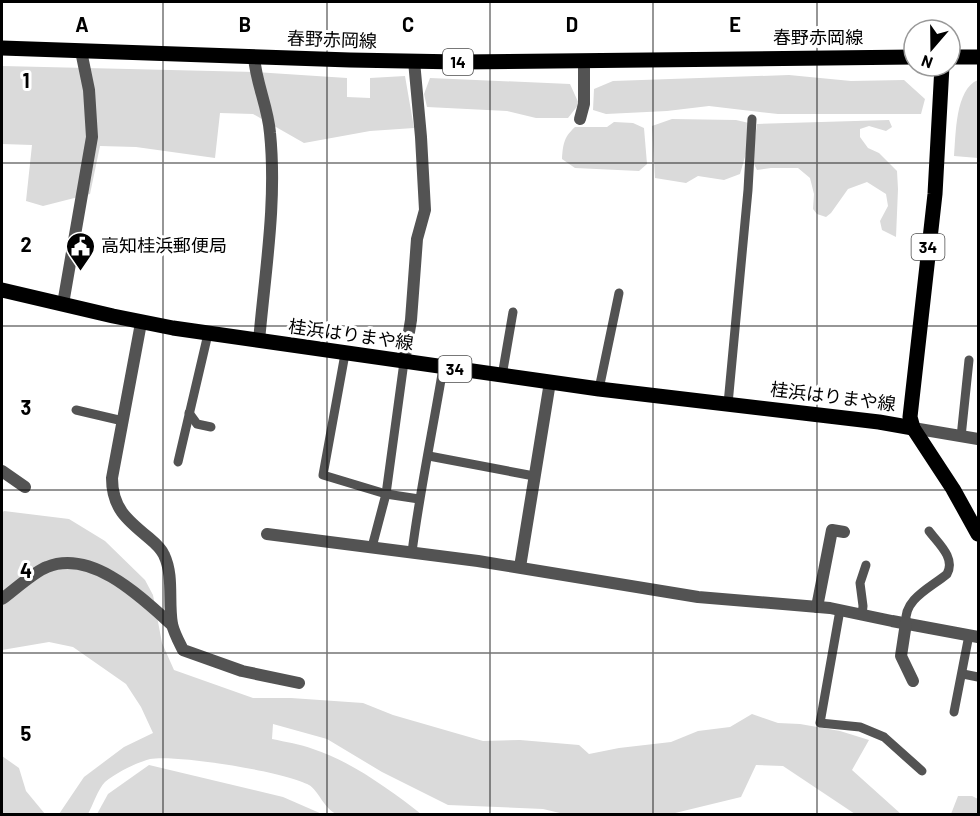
<svg xmlns="http://www.w3.org/2000/svg" width="980" height="816" font-family="Barlow,'Noto Sans JP',sans-serif">
<rect width="100%" height="100%" fill="#fff"/>
<!-- green -->
<g fill="#dadada">
<path d="M2 66 255 72 347 78V97L370 98V78L405 76 414 128 370 131 304 143 253 114 220 113 215 158 136 147 100 146 90 194 43 206 26 201 32 145 2 144Z"/>
<path d="M789 75 851 81 904 80 925 99 921 114H778L709 106 667 111 606 114 593 110 594 89 613 81Z"/>
<path d="M430 78 570 84 579 104 568 118H536L507 111 427 107 424 94Z"/>
<path d="M978 80V158L954 156C956 135 955 89 978 80Z"/>
<path d="M672 119 736 120 749 123 747 150 740 174 724 180 698 176 686 183 655 178 652 126Z"/>
<path d="M889 120 892 127 886 131 869 126 860 129V137L868 148 879 153 897 171 898 189 896 237 882 230 880 221 888 206 886 194 867 182 848 189 831 213 826 217 817 214 813 209 814 194 810 178 798 168H771L757 170 752 160 757 124Z"/>
<path d="M614 122 633 123 644 128 647 164 639 171 575 168 562 159C563 144 564 137 575 127H607Z"/>
<path d="M4 511 69 519 105 541 145 580 153 595 162 643 174 670 253 698H291L363 703 393 715 483 741 520 740 579 745 589 754 619 748 671 742 698 731 730 727 752 714 778 723 800 724 840 731 869 740 852 770 901 814H855L783 766 756 765 741 797 671 814H564L543 809 448 805 382 772 327 739 273 724 272 739C286 742 300 744 313 749 349 760 392 791 421 814H336C323 807 318 790 309 785 286 772 176 754 150 759 136 763 117 772 105 782 98 789 93 805 88 814H59L84 777 124 747 153 733 141 707 126 684 73 647 49 642 2 650V513Z"/>
<path d="M2 756 19 768 26 791 45 814H2Z"/>
<path d="M149 765 283 797 322 814H97L108 794Z"/>
<path d="M958 796H972L978 799V814H951Z"/>
</g>
<g fill="none" stroke-linecap="round" stroke-linejoin="round">
<!-- service -->
<g stroke="#535353" stroke-width="9">
<path d="M345 354 323 475 386 494 419 499"/>
<path d="M502 376 513 312"/>
<path d="M599 389 619 293"/>
<path d="M728 404 748 190 752 119"/>
<path d="M76 410 123 421"/>
<path d="M189 413 197 424 211 427"/>
<path d="M961 437 969 360"/>
<path d="M429 456 534 476"/>
<path d="M178 462 208 334"/>
<path d="M372 547 386 494 404 362"/>
<path d="M412 552C420 490 433 429 443 368"/>
<path d="M840 610 820 723 860 727 884 737 922 771"/>
<path d="M862 615 863 606 860 583 866 565"/>
<path d="M906 623C903 599 932 587 947 574 956 558 938 543 929 531"/>
<path d="M963 674 978 677"/>
<path d="M954 712 969 635"/>
</g>
<!-- minor -->
<g stroke="#535353" stroke-width="12">
<path d="M254 57C256 83 268 107 270 133 277 202 265 272 259 341"/>
<path d="M580 119 584 104V60"/>
<path d="M63 304 92 137 89 90 81 51"/>
<path d="M141 323 112 478C112 508 127 520 149 538 155 543 161 548 164 555 174 576 168 602 172 624 174 633 179 642 183 650L242 671 299 683"/>
<path d="M404 362 411 320 417 239 425 210 421 137 414 61"/>
<path d="M913 428 978 439"/>
<path d="M2 471 25 487"/>
<path d="M267 534 478 561 698 597 830 608 892 621 978 637"/>
<path d="M520 567 550 382"/>
<path d="M2 599C13 591 35 571 47 567 92 549 141 597 172 625"/>
<path d="M817 607 832 530 844 532"/>
<path d="M906 623 901 656 913 681"/>
</g>
<!-- primary -->
<g stroke="#000" stroke-width="15">
<path d="M2 48 350 60 460 62 914 57"/>
<path d="M950 57H978"/>
<path d="M942 66 935 194 910 417 913 428 953 489 978 534"/>
<path d="M2 290 113 316 173 328 599 389 879 422 913 428"/>
</g>
</g>
<!-- grid -->
<path fill="none" stroke="#000" stroke-width="1.5" stroke-opacity="0.55" d="M163 2V814M327 2V814M490 2V814M653 2V814M817 2V814M2 163H978M2 326H978M2 490H978M2 653H978"/>
<!-- icons -->
<defs>
<symbol id="civic-pin" viewBox="-11 -11 22 30"><path d="M0 17L-7.5 6A9.5 9.5 0 1 1 7.5 6Z" fill="#000" stroke="#fff"/><path d="M-.6-6.5H3V-4.5H.6V-3L4-1V1h2V6H-6V1h2V-1L-.6-3ZM-1.2 2.5V6h2.4V2.5Z" fill="#fff"/></symbol>
</defs>
<g fill-rule="evenodd">
<use href="#civic-pin" x="64" y="230" width="33" height="45"/>
</g>
<g text-anchor="middle" stroke-width="6" stroke-linejoin="round" paint-order="stroke">
<!-- shield labels -->
<g fill="#fff" stroke="#4c4c4c" stroke-width="1.5">
<rect x="443" y="49" width="30" height="26" rx="4.5"/>
<rect x="911.5" y="234" width="33" height="26" rx="4.5"/>
<rect x="438.5" y="356" width="33" height="26" rx="4.5"/>
</g>
<g font-size="16" font-weight="bold" fill="#000">
<text x="458" y="68">14</text>
<text x="928" y="253">34</text>
<text x="455" y="375">34</text>
</g>
<!-- street labels -->
<g font-size="18" fill="#000" stroke="#fff">
<text x="818" y="44">春野赤岡線</text>
<text transform="translate(332 40) rotate(2)" y="6">春野赤岡線</text>
<text transform="translate(351 335) rotate(8)" y="6">桂浜はりまや線</text>
<text transform="translate(833 397) rotate(7)" y="6">桂浜はりまや線</text>
</g>
<!-- poi labels -->
<g font-size="18" fill="#000" stroke="#fff" text-anchor="start">
<text x="101" y="252">高知桂浜郵便局</text>
</g>
</g>
<g font-size="20" text-anchor="middle" font-weight="bold" fill="#000" stroke="#fff" stroke-width="6" stroke-linejoin="round" paint-order="stroke">
<text x="82" y="32">A</text>
<text x="245" y="32">B</text>
<text x="408" y="32">C</text>
<text x="572" y="32">D</text>
<text x="735" y="32">E</text>
<text x="26" y="88">1</text>
<text x="26" y="252">2</text>
<text x="26" y="415">3</text>
<text x="26" y="578">4</text>
<text x="26" y="741">5</text>
</g>
<!-- border -->
<rect width="980" height="816" fill="none" stroke="#000000" stroke-width="6"/>
<!-- north arrow -->
<g transform="translate(932 48) rotate(200)"><circle r="28" fill="#ffffff" stroke="#999999" stroke-width="1.5"/>
<path d="M0-4.5L10 22L0 15L-10 22Z" fill="#000000"/>
<text y="-9" font-size="16" font-weight="bold" text-anchor="middle" fill="#000000">N</text>
</g>
</svg>
